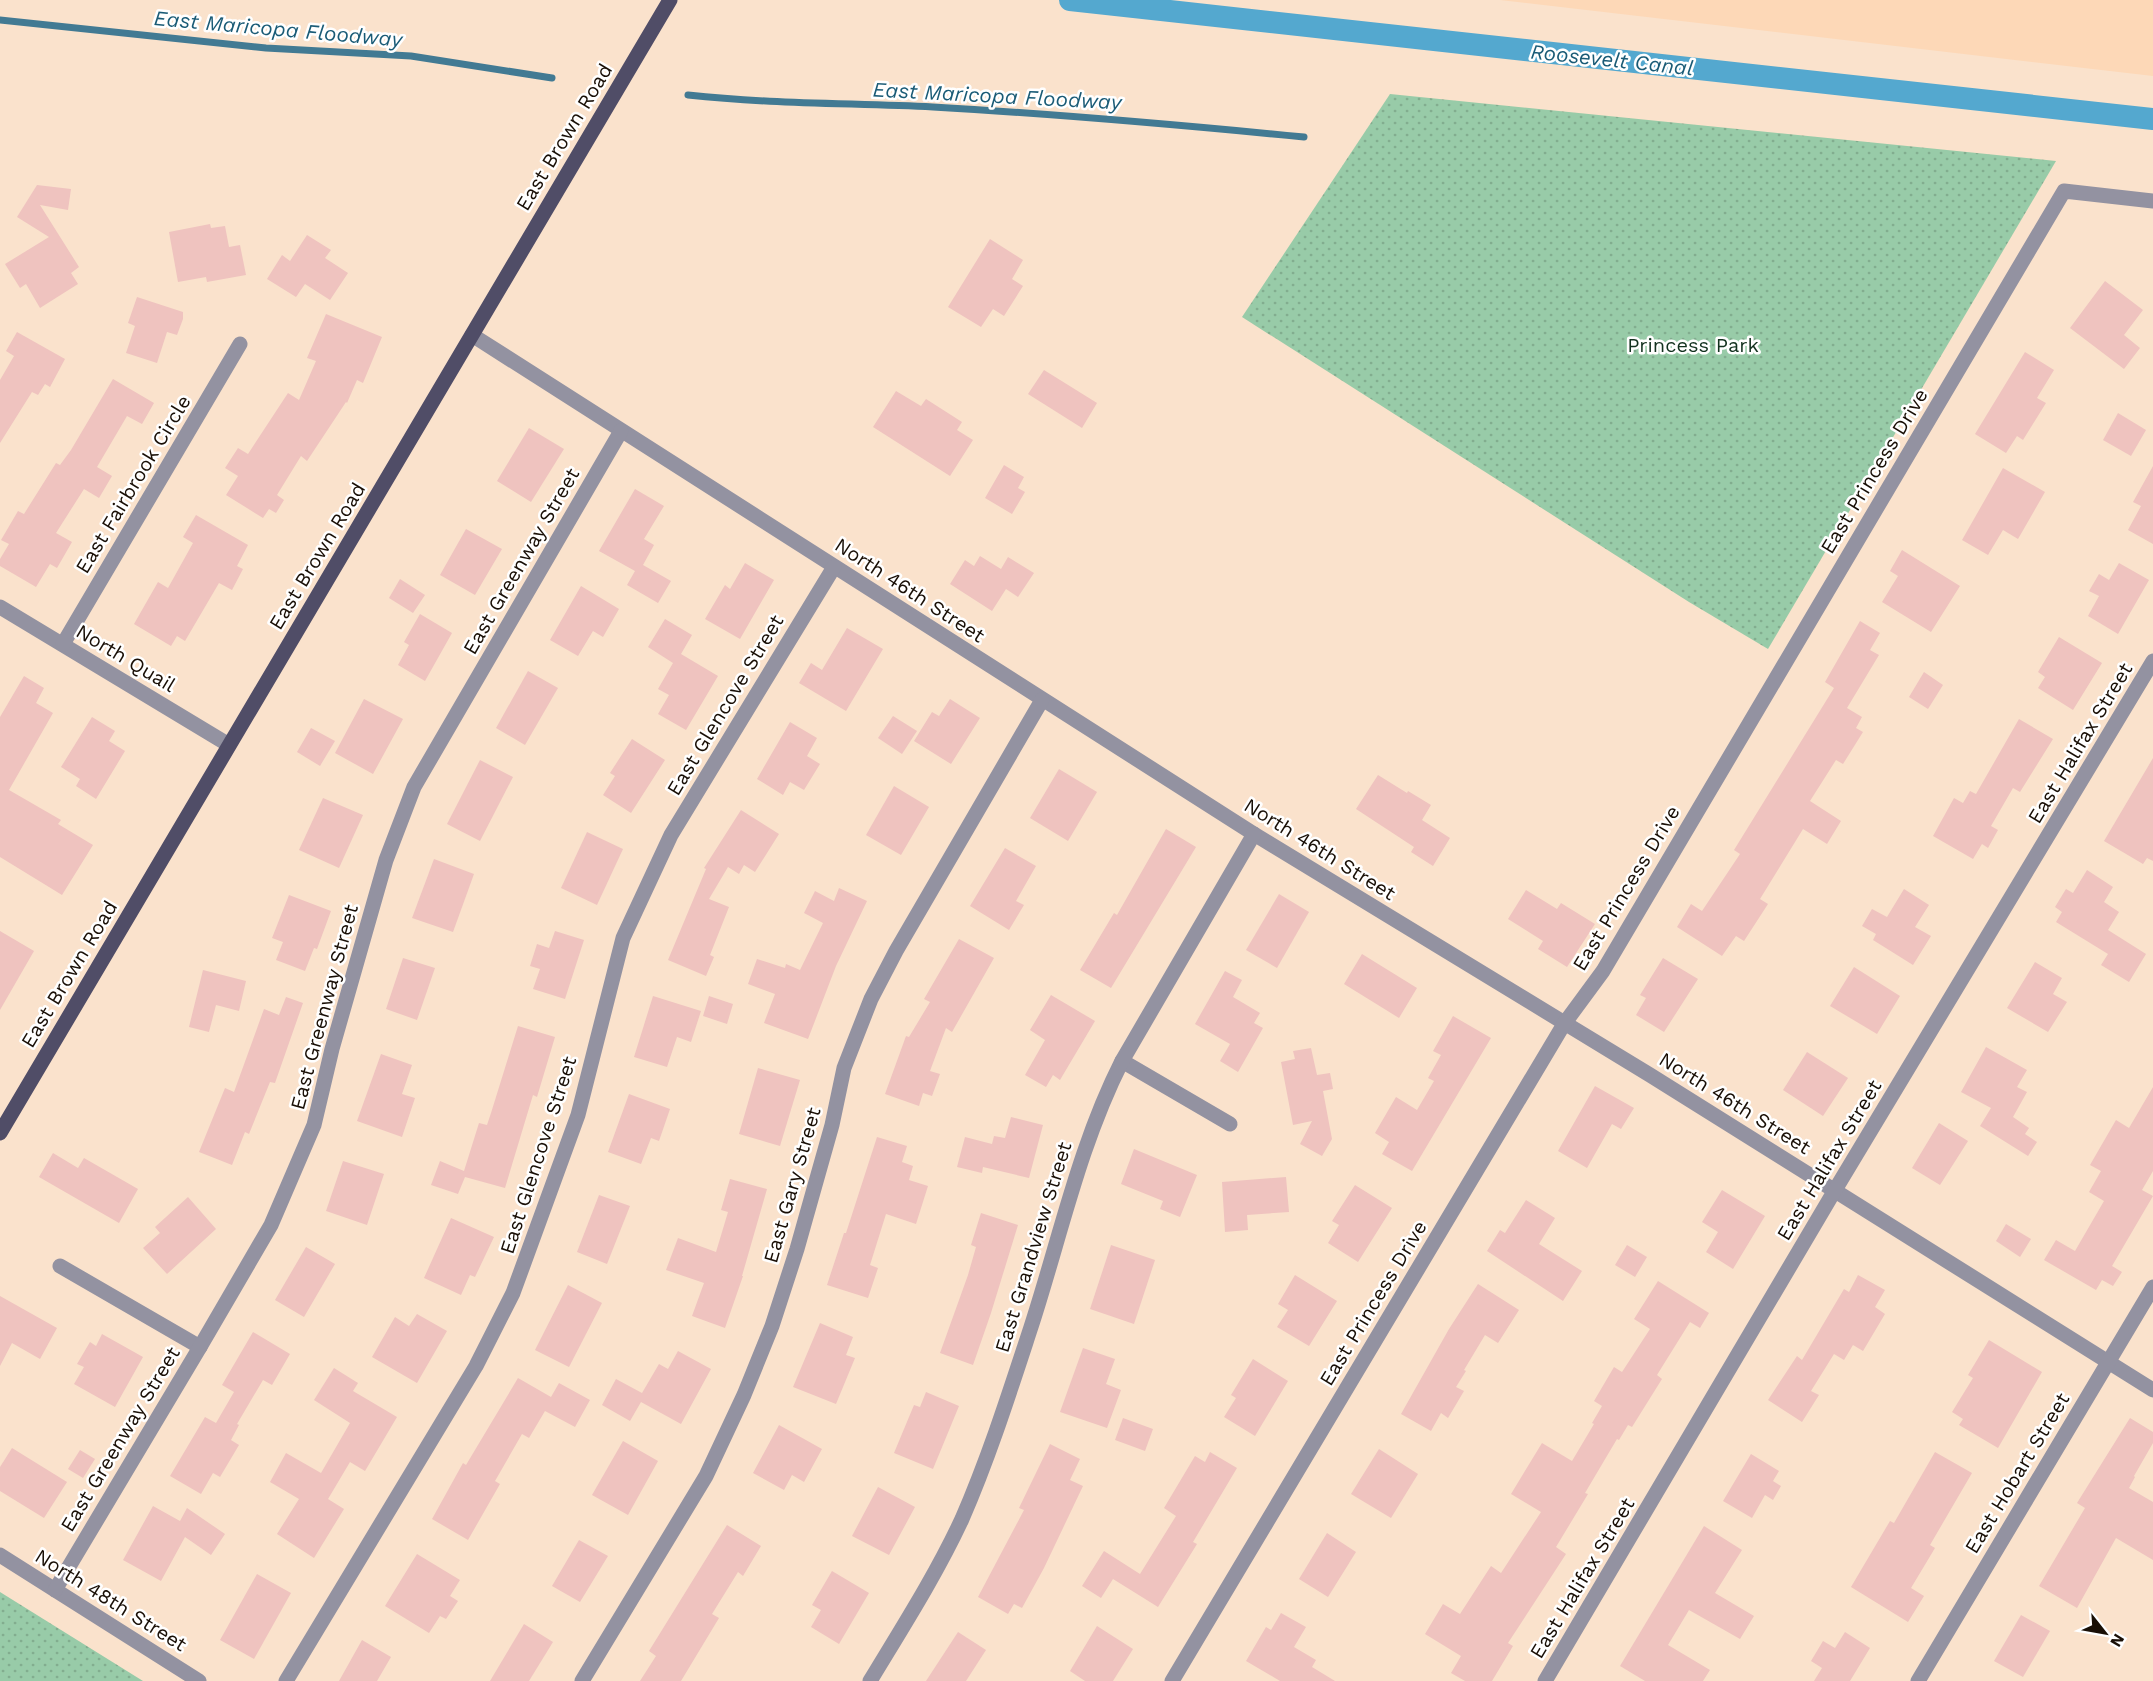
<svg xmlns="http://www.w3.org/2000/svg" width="2153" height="1681" font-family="'Work Sans',sans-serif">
<defs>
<pattern id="green-dots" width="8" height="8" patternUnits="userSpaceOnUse" patternTransform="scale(1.5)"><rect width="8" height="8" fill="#98cba8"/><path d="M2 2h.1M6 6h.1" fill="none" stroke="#82ad8f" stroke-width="1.8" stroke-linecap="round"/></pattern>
</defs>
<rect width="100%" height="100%" fill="#fae2cc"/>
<!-- built -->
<path fill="#fdd8b7" d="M1500 0H2153V76Z"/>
<!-- green -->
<g fill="url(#green-dots)">
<path d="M1390 94 2056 161 1768 649 1689 602 1242 317Z"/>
<path d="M0 1592 143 1681H0Z"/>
</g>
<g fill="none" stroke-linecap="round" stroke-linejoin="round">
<!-- stream -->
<g stroke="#427a93" stroke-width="7">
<path d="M0 20 266 48 411 56 552 78"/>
<path d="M688 95C770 104 851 103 933 107 1057 114 1181 125 1304 137"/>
</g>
<!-- canal -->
<path stroke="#54a8cf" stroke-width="22" d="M1070 0 2153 119"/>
</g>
<!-- building -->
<g fill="#efc3bf">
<path d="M37 185 71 189 68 210 40 205 79 267 71 273 78 284 40 308 26 284 20 288 5 264 49 237 17 217Z"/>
<path d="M210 224 211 228 225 226 229 247 240 245 246 275 207 282 206 277 178 282 169 232Z"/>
<path d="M307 235 331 250 325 258 348 273 330 300 305 284 296 297 267 279 282 255 290 261Z"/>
<path d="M990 239 1023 260 1012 279 1023 286 1004 316 993 309 981 327 948 307Z"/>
<path d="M2105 281 2143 310 2124 335 2140 348 2124 369 2070 328Z"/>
<path d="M137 297 183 312V319L177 335 167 332 157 363 126 353 135 326 128 323Z"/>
<path d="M326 314 382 337 363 383 357 380 347 403 346 402 307 461 301 456 277 495 284 500 276 513 269 509 263 518 226 495 238 476 225 468 238 448 248 454 288 393 299 400 316 361 307 358Z"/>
<path d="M17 332 65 359 50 387 45 384 38 395 32 392 0 443V380L14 356 6 351Z"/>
<path d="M2025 352 2054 370 2037 398 2046 403 2023 440 2017 436 2006 453 1975 434Z"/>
<path d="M1044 370 1097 403 1082 428 1028 394Z"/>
<path d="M113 379 154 403 142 424 127 416 97 467 112 476 99 498 84 489 56 533 72 542 57 568 50 564 36 587 0 566V559L9 544 1 540 18 511 24 514 56 463 60 465 71 450Z"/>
<path d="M896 391 921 406 926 399 962 422 957 430 973 440 950 476 873 427Z"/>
<path d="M2118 413 2146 430 2131 456 2103 440Z"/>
<path d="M529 428 564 449 531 502 497 481Z"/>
<path d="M1004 465 1024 477 1018 488 1025 492 1012 514 985 498Z"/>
<path d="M2153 466V544L2128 530 2141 506 2133 502Z"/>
<path d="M2003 468 2045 492 2018 539 2003 530 1988 555 1962 540Z"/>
<path d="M635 489 664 506 644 539 654 545 643 565 671 581 658 603 627 585 635 571 599 551Z"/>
<path d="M196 515 248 545 237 566 243 569 232 590 219 583 185 641 177 636 171 646 134 624 158 582 168 588 193 543 183 537Z"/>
<path d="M466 529 502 549 475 595 440 575Z"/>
<path d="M1902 550 1960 586 1931 632 1882 602 1898 576 1890 571Z"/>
<path d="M980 556 1001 569 1008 557 1034 573 1018 597 1006 589 992 611 950 584 965 560 974 566Z"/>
<path d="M745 563 774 580 740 639 705 619 725 585 730 589Z"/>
<path d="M2119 563 2149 580 2118 634 2088 616 2099 596 2089 591 2099 574 2109 580Z"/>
<path d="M400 579 425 595 413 613 389 598Z"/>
<path d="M581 586 619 609 603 637 593 631 578 656 550 640Z"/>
<path d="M420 614 452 633 425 681 398 665 409 645 404 642Z"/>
<path d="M665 619 692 635 681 654 718 676 686 730 658 714 669 695 658 689 673 663 648 647Z"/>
<path d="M1860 621 1880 633 1870 650 1879 655 1847 708 1862 717 1856 728 1863 732 1843 764 1836 760 1810 801 1841 821 1827 844 1803 829 1760 899 1768 904 1744 941 1736 936 1722 956 1677 927 1691 904 1702 911 1740 854 1734 850 1834 688 1825 682Z"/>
<path d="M847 628 883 649 846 711 799 683 811 663 822 670Z"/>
<path d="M2059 637 2102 663 2073 710 2038 688 2045 677 2038 672Z"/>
<path d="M528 671 558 688 525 745 496 728Z"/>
<path d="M1924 672 1943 685 1928 709 1909 697Z"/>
<path d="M24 676 44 688 36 703 53 713 9 790 61 820 58 824 93 845 62 895 0 857V717Z"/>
<path d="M364 699 403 719 373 774 335 753Z"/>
<path d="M950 699 980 718 951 764 914 741 932 712 939 716Z"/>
<path d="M893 716 917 731 902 754 878 738Z"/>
<path d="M92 717 115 731 109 741 125 751 96 799 76 786 80 779 61 767Z"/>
<path d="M2019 719 2053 739 2020 792 2013 788 1991 826 1998 830 1988 848 1982 844 1973 859 1933 836 1954 798 1963 803 1970 791 1976 794Z"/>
<path d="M790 722 817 738 807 756 820 764 804 790 790 782 783 795 757 779Z"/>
<path d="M311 728 335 741 320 766 297 752Z"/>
<path d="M632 739 665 760 631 813 603 795 615 776 610 773Z"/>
<path d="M2153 758V861L2147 858 2143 864 2104 841Z"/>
<path d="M480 760 513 777 480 841 447 824Z"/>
<path d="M1059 769 1097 792 1068 841 1030 818Z"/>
<path d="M1378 775 1407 793 1408 791 1431 805 1422 820 1450 838 1433 866 1411 852 1414 847 1356 809Z"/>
<path d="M894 786 929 807 901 855 866 835Z"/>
<path d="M323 798 363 815 339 868 299 850Z"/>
<path d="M741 810 779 834 755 872 744 865 739 874 728 867 709 899 729 907 710 955 714 957 706 976 668 960 706 869 704 868Z"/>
<path d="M1166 829 1196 847 1111 988 1080 970 1114 913 1117 915Z"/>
<path d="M587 832 623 849 597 905 561 888Z"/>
<path d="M1005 848 1036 866 1016 901 1024 905 1009 930 970 906Z"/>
<path d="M434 859 474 874 453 932 412 918Z"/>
<path d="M2087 870 2113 887 2104 902 2119 912 2108 930 2146 954 2129 982 2101 965 2108 954 2056 922 2062 912 2055 907 2066 889 2073 893Z"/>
<path d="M839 888 867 901 836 966 808 1039 764 1023 775 994 748 984 757 959 785 968 786 964 800 970 823 923 804 913 815 891 834 901Z"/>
<path d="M1904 889 1929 905 1915 927 1931 936 1913 965 1873 940 1876 934 1862 926 1872 909 1887 917Z"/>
<path d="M1526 890 1557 909 1561 903 1595 924 1567 967 1538 949 1543 941 1508 919Z"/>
<path d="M1279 894 1309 912 1277 968 1246 950Z"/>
<path d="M289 895 331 911 317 949 314 948 305 971 276 960 283 942 272 938Z"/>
<path d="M0 931 34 951 0 1010Z"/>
<path d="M555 931 584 940 565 999 533 989 540 969 530 966 537 944 549 948Z"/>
<path d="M959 939 994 958 952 1032 946 1028 930 1071 940 1074 932 1096 923 1093 919 1106 885 1094 906 1036 909 1037 930 1002 924 999Z"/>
<path d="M1362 954 1417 988 1399 1018 1344 984Z"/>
<path d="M403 958 435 968 417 1020 386 1009Z"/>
<path d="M1663 958 1698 979 1664 1032 1636 1015 1646 998 1640 995Z"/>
<path d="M2035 962 2062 978 2053 994 2067 1002 2048 1032 2007 1008Z"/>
<path d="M1854 967 1900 996 1877 1034 1830 1006Z"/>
<path d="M203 970 246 981 239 1011 216 1005 209 1032 189 1027Z"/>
<path d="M1225 971 1242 980 1233 997 1260 1013 1254 1023 1263 1028 1238 1072 1220 1061 1230 1044 1195 1024Z"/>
<path d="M1051 995 1095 1021 1060 1080 1053 1075 1046 1087 1025 1075 1045 1040 1030 1030Z"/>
<path d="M653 996 701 1011 691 1042 677 1037 667 1067 634 1057Z"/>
<path d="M709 996 733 1004 727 1024 703 1016Z"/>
<path d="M286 997 303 1003 275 1083 270 1082 249 1134 245 1132 232 1165 199 1152 225 1088 234 1092 264 1009 279 1015Z"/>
<path d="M1453 1016 1491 1038 1412 1171 1382 1154 1389 1142 1375 1133 1396 1097 1417 1110 1434 1081 1428 1078 1441 1055 1433 1051Z"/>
<path d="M518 1026 555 1037 537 1097 533 1095 505 1188 465 1177 458 1194 431 1185 440 1161 464 1171 479 1123 487 1125 491 1113Z"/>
<path d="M1986 1047 2027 1070 2017 1087 2027 1092 2013 1117 2029 1128 2025 1134 2037 1142 2028 1156 1980 1126 1991 1108 1961 1092Z"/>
<path d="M1311 1048 1317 1075 1330 1073 1333 1089 1323 1091 1332 1139 1322 1156 1300 1144 1312 1121 1293 1125 1281 1062 1295 1059 1293 1051Z"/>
<path d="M1807 1052 1848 1078 1823 1116 1783 1090Z"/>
<path d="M381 1054 412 1065 402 1094 415 1098 402 1137 357 1121Z"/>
<path d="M758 1068 800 1080 780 1146 739 1134Z"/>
<path d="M1595 1086 1634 1108 1621 1129 1612 1124 1587 1168 1558 1151Z"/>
<path d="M2153 1087V1171L2142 1190 2153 1196 2112 1266 2122 1272 2113 1286 2102 1280 2096 1290 2044 1260 2056 1240 2075 1251 2104 1201 2089 1192 2101 1171 2090 1165 2116 1120 2129 1128Z"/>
<path d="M629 1094 670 1109 659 1141 651 1138 641 1164 608 1152Z"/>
<path d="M1011 1117 1043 1125 1029 1178 983 1167 982 1173 957 1167 965 1137 992 1144 994 1136 1005 1138Z"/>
<path d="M1939 1123 1968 1141 1940 1185 1912 1168Z"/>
<path d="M877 1137 907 1146 902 1162 913 1166 909 1180 928 1186 916 1224 886 1214 870 1265 878 1268 868 1298 827 1285 844 1233H846Z"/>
<path d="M1134 1149 1197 1175 1180 1217 1160 1209 1163 1201 1121 1184Z"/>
<path d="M53 1153 78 1168 84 1158 138 1189 119 1223 39 1177Z"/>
<path d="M343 1161 384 1174 367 1225 326 1211Z"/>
<path d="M1286 1177 1289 1212 1247 1215 1248 1230 1225 1232 1222 1182Z"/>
<path d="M730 1179 767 1189 742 1276H743L725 1328 692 1316 704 1283 666 1270 678 1238 716 1252 728 1212 721 1210Z"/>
<path d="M1355 1185 1392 1208 1358 1262 1328 1243 1339 1225 1332 1221Z"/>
<path d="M1722 1190 1765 1216 1733 1269 1706 1252 1718 1232 1702 1222Z"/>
<path d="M599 1195 630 1206 607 1264 577 1252Z"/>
<path d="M188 1197 216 1229 167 1274 143 1248 160 1233 155 1227Z"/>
<path d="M1526 1200 1555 1218 1539 1244 1582 1271 1563 1301 1487 1251 1500 1230 1505 1233Z"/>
<path d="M981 1213 1018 1225 991 1313 973 1365 940 1353 968 1275 976 1247 971 1245Z"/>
<path d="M451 1218 494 1237 475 1277 470 1275 461 1295 424 1278Z"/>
<path d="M2006 1224 2031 1239 2020 1257 1996 1241Z"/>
<path d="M1111 1245 1155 1260 1134 1324 1090 1309Z"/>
<path d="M1627 1245 1647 1257 1635 1277 1615 1265Z"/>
<path d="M306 1247 335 1264 304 1317 275 1300Z"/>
<path d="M1295 1275 1337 1301 1309 1346 1277 1327 1288 1310 1278 1304Z"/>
<path d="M1858 1275 1885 1290 1875 1307 1885 1314 1863 1351 1853 1345 1844 1360 1834 1354 1811 1391 1819 1395 1802 1422 1768 1400 1797 1356 1802 1360 1844 1289 1849 1292Z"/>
<path d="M1658 1281 1709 1313 1700 1328 1690 1322 1657 1375 1662 1379 1632 1427 1628 1425 1619 1440 1617 1439 1585 1493 1588 1494 1556 1547 1566 1554 1508 1643 1513 1646 1492 1681H1465L1451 1673 1461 1656 1425 1634 1443 1604 1460 1614 1491 1566 1501 1573 1541 1512 1511 1494 1542 1443 1572 1461 1594 1424 1592 1423 1602 1406 1594 1401 1614 1367 1622 1372 1650 1329 1634 1319Z"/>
<path d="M1478 1284 1519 1310 1498 1343 1485 1335 1464 1370 1466 1371 1456 1387 1464 1391 1448 1418 1441 1413 1431 1431 1401 1414 1449 1329Z"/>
<path d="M568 1285 602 1303 569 1367 535 1350Z"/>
<path d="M0 1296 57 1328 40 1359 12 1343 0 1366Z"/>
<path d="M417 1314 447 1331 417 1383 372 1357 395 1317 409 1326Z"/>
<path d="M820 1323 853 1337 846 1355 855 1358 836 1404 793 1387Z"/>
<path d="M253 1332 290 1354 272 1385 263 1380 237 1424 239 1425 231 1440 239 1445 220 1477 213 1473 201 1494 170 1476 205 1417 216 1423 234 1392 222 1385Z"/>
<path d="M102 1334 143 1357 115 1407 74 1384 84 1367 77 1364 90 1342 96 1346Z"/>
<path d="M1989 1340 2042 1372 1998 1448 1959 1425 1963 1419 1952 1412 1973 1378 1968 1375Z"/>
<path d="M1083 1348 1115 1359 1106 1384 1121 1390 1107 1428 1060 1412Z"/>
<path d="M678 1351 711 1369 681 1424 641 1402 630 1421 602 1405 616 1379 642 1393 659 1364 668 1369Z"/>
<path d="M1253 1359 1288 1381 1255 1436 1224 1417 1236 1398 1231 1395Z"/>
<path d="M334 1368 358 1383 353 1391 397 1417 365 1471 350 1462 328 1499 344 1509 314 1558 277 1534 299 1499 270 1482 286 1453 321 1473 350 1423 314 1400Z"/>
<path d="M518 1378 551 1397 559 1383 590 1400 575 1427 545 1411 529 1438 522 1434 495 1481 500 1484 468 1540 432 1519 463 1463 466 1465Z"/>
<path d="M926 1392 959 1406 933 1469 894 1453 914 1405 920 1407Z"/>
<path d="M1123 1418 1153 1429 1145 1451 1115 1440Z"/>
<path d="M2130 1418 2153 1432V1443L2134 1476 2135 1477 2129 1488 2153 1502V1560L2116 1538 2077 1608 2039 1586 2085 1508 2077 1503Z"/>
<path d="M779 1425 822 1449 804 1482 792 1475 784 1490 753 1473Z"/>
<path d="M623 1441 658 1461 628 1515 592 1495Z"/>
<path d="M1050 1444 1080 1459 1070 1480 1083 1486 1044 1568 1022 1608 1014 1604 1008 1614 978 1597 1024 1510 1019 1508Z"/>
<path d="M12 1448 67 1482 44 1518 0 1491V1467Z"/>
<path d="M1379 1449 1418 1474 1391 1518 1351 1494Z"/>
<path d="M80 1450 95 1459 83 1478 68 1469Z"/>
<path d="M1210 1452 1237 1468 1193 1542 1197 1544 1158 1607 1113 1579 1101 1598 1082 1586 1104 1551 1140 1574 1176 1516 1164 1508 1195 1456 1205 1462Z"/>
<path d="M1935 1452 1972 1473 1930 1545 1935 1548 1911 1588 1924 1596 1908 1622 1851 1587 1890 1521 1894 1523Z"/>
<path d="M1751 1454 1779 1471 1773 1481 1781 1486 1773 1500 1765 1495 1752 1518 1723 1501Z"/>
<path d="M878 1487 915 1507 889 1555 852 1536Z"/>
<path d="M153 1506 180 1521 187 1508 225 1534 211 1555 185 1537 161 1581 123 1560Z"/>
<path d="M727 1525 761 1546 743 1576 738 1572 712 1614 719 1618 681 1681H640L656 1656 649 1651Z"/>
<path d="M1704 1526 1742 1550 1715 1593 1754 1616 1740 1639 1689 1610 1668 1645 1710 1670 1703 1681H1645L1620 1666Z"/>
<path d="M1327 1533 1356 1552 1328 1597 1299 1579Z"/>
<path d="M579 1540 608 1556 580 1602 552 1586Z"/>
<path d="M417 1554 460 1580 450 1596 458 1601 446 1619 440 1616 429 1633 385 1606Z"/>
<path d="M832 1571 869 1593 839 1644 811 1627 821 1610 812 1605Z"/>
<path d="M257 1574 291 1593 254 1659 220 1640Z"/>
<path d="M1281 1613 1306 1627 1294 1647 1316 1660 1312 1667 1335 1681H1280L1246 1661 1266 1627 1271 1630Z"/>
<path d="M2021 1615 2050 1631 2023 1677 1994 1661Z"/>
<path d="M524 1624 553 1642 529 1681H490Z"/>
<path d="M1097 1626 1133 1649 1113 1681H1085L1070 1671Z"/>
<path d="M958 1632 986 1650 966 1681H926Z"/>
<path d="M1845 1632 1870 1648 1850 1681H1814L1822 1668 1811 1661 1823 1641 1835 1648Z"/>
<path d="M362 1640 391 1657 377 1681H339Z"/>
</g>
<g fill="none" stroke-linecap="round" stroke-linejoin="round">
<!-- minor -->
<g stroke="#9392a1" stroke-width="15">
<path d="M472 335 1254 834 1650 1075 2153 1390"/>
<path d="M0 607 229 745"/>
<path d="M63 644 240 344"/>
<path d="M1122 1061 1230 1124"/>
<path d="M60 1266 200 1347"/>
<path d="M0 1555 199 1681"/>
<path d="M55 1590 200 1347 271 1225 314 1125 332 1049 386 860 414 787 621 431"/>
<path d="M286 1681 476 1366 513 1293 578 1115 623 938 671 835 834 567"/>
<path d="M582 1681 706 1476 744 1395 772 1326 797 1249 832 1125 844 1068 871 999 896 951 1042 700"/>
<path d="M870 1681C902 1628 936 1575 962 1519 989 1457 1010 1391 1031 1327 1060 1238 1079 1146 1122 1061L1254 834"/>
<path d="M1172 1681 1564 1024 1603 971 2064 191 2153 201"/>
<path d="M1545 1681 1835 1190 2153 661"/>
<path d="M1918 1681 2153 1287"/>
</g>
<!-- major -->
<path stroke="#504d67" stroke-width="15" d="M0 1133 670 0"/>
</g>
<g text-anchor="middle" stroke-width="5" stroke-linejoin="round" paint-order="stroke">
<!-- street labels -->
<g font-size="20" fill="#190f06" stroke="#fff">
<text transform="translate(564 137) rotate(-59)" y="7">East Brown Road</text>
<text transform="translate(1874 471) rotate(-59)" y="7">East Princess Drive</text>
<text transform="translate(133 484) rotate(-59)" y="7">East Fairbrook Circle</text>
<text transform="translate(317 556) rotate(-59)" y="7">East Brown Road</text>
<text transform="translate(521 561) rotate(-60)" y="7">East Greenway Street</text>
<text transform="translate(910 590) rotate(33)" y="7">North 46th Street</text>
<text transform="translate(126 658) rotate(31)" y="7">North Quail</text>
<text transform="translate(725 705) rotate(-59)" y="7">East Glencove Street</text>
<text transform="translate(2080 743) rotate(-59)" y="7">East Halifax Street</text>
<text transform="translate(1320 849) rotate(32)" y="7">North 46th Street</text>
<text transform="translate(1626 888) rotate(-59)" y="7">East Princess Drive</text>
<text transform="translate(69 974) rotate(-59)" y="7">East Brown Road</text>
<text transform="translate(324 1007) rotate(-75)" y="7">East Greenway Street</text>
<text transform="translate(1735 1103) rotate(32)" y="7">North 46th Street</text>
<text transform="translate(538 1155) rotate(-72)" y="7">East Glencove Street</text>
<text transform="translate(1829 1160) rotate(-59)" y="7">East Halifax Street</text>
<text transform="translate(792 1185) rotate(-74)" y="7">East Gary Street</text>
<text transform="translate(1033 1247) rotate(-73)" y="7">East Grandview Street</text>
<text transform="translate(1373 1303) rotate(-59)" y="7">East Princess Drive</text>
<text transform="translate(120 1439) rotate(-59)" y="7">East Greenway Street</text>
<text transform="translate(2017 1473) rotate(-59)" y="7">East Hobart Street</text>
<text transform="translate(1582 1578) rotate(-59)" y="7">East Halifax Street</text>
<text transform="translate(111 1600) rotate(32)" y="7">North 48th Street</text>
</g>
<!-- park labels -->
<g font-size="20" fill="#13321f" stroke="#fff">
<text x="1693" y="352">Princess Park</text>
</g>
<!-- water labels -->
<g font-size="21" font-style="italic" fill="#1a5b76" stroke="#fff">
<text transform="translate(278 29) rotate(5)" y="7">East Maricopa Floodway</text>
<text transform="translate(1612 60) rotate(6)" y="7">Roosevelt Canal</text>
<text transform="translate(997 96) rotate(3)" y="7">East Maricopa Floodway</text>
</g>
</g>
<!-- north arrow -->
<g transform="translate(2105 1633) rotate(121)" stroke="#ffffff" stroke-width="4.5" paint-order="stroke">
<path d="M0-4.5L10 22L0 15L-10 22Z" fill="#190f06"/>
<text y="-9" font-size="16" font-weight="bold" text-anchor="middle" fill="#190f06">N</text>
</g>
</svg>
